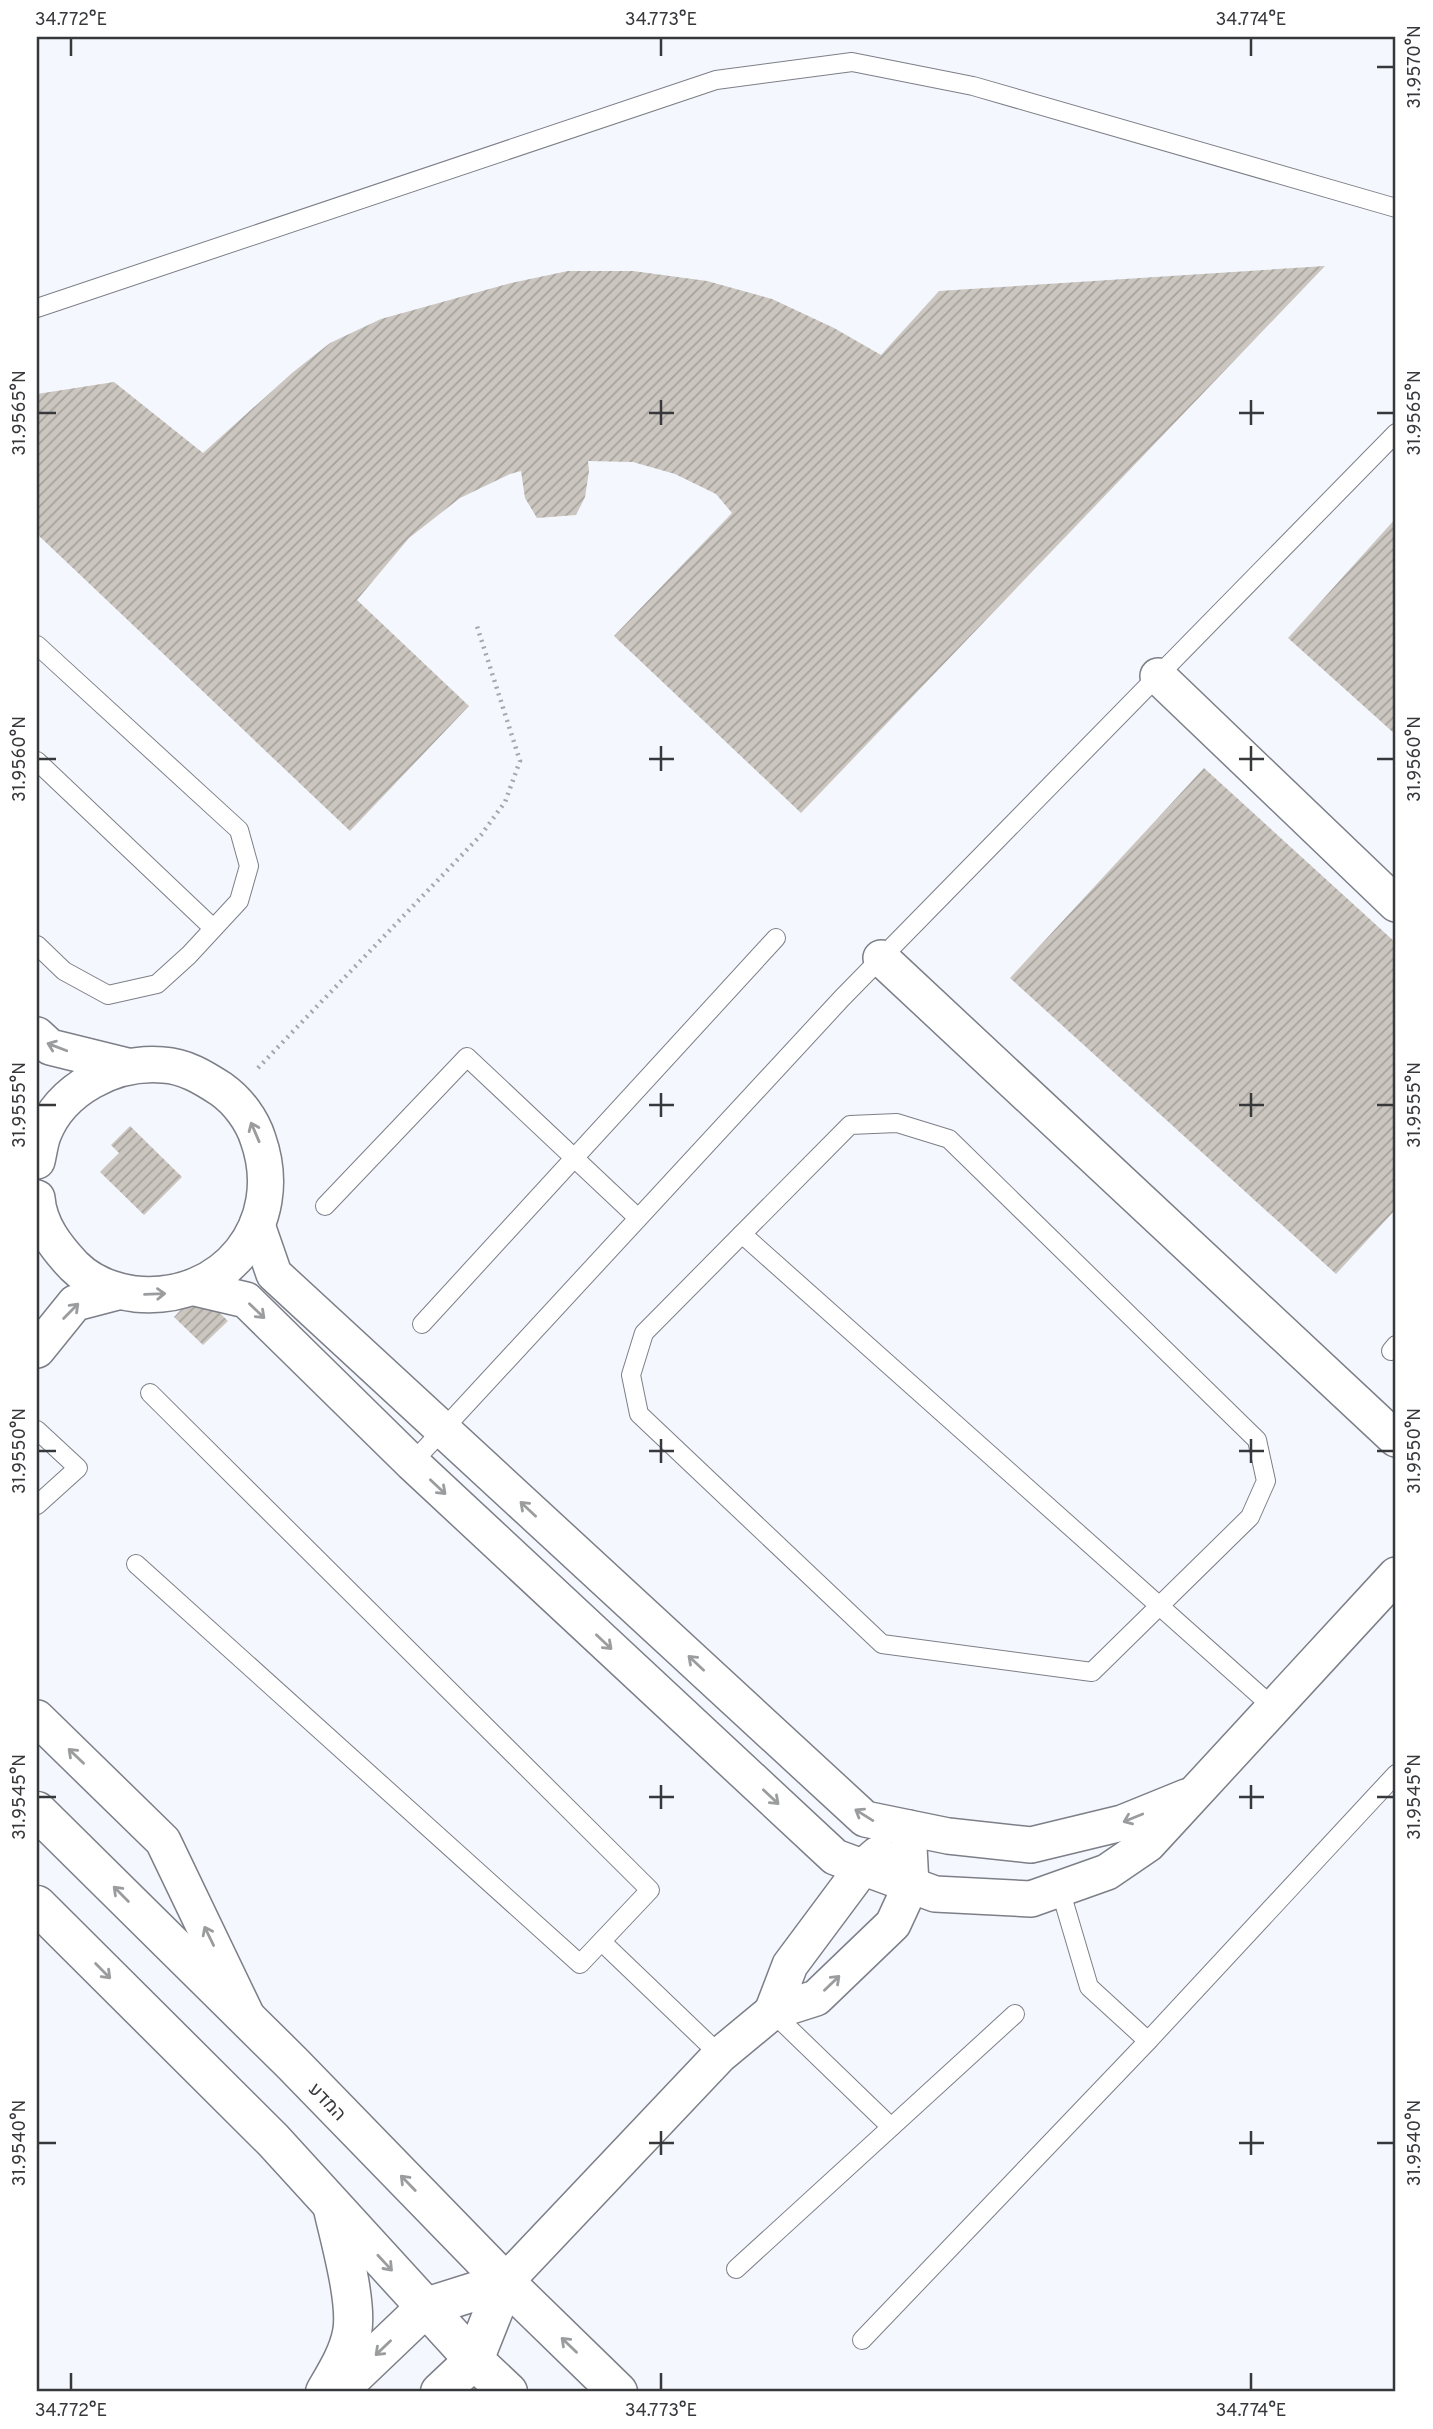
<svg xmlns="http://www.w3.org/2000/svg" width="1433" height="2429" font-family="Overpass,Heebo,sans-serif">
<defs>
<pattern id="building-hatch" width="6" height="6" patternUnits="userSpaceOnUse" patternTransform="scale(1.75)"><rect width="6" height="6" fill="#cbc6bf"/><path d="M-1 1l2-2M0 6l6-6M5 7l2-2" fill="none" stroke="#a6a29c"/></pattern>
</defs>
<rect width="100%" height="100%" fill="#f4f7fe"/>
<!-- building -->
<g fill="url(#building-hatch)">
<path d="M1325 266 801 813 614 636 732 513 716 494 675 474 633 462 588 461 589 471 585 497 576 515 537 518 525 498 521 471 510 474 460 498 409 538 357 600 469 706 350 831 37 534V394L114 382 203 453 292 373 330 343 381 319 511 283 568 271H633L707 281 772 299 834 328 881 355 939 291Z"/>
<path d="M1396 518V735L1288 638Z"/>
<path d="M1204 768 1396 943V1209L1336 1274 1010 978Z"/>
<path d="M130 1126 182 1177 144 1215 100 1172 119 1153 111 1145Z"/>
<path d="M198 1292 228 1321 203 1345 174 1317Z"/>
</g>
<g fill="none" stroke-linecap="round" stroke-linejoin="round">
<defs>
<g id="service">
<path d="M37 308 716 80 852 62 973 86 1396 208"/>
<path d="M37 645 239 830 249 866 239 901 189 955 157 984 108 995 64 971 37 945"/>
<path d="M37 761 213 928"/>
<path d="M897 1123 949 1139 1257 1440 1266 1481 1250 1517 1092 1672 882 1644 639 1414 631 1375 644 1333 850 1125Z"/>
<path d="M325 1206 467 1057 638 1218"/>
<path d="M742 1234 1274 1708"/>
<path d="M422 1324 776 938"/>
<path d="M1391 1351 1396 1345"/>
<path d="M37 1430 78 1468 37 1505"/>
<path d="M412 1463 842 998 1396 433"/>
<path d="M136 1564 580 1964 650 1890 150 1393"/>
<path d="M1060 1889 1089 1987 1148 2041"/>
<path d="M602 1942 720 2055"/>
<path d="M772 2012 891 2127"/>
<path d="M736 2269 1015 2014"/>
<path d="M862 2340 1148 2041 1396 1774"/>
</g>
<g id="minor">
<path d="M1158 676 1396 904"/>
<path d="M881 958 1396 1439"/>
<path d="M37 1035 50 1047 127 1066"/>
<path d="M37 1161C39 1153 40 1143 43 1135 61 1088 115 1061 163 1065 185 1066 204 1078 221 1089 238 1101 252 1120 258 1139 288 1224 224 1303 135 1294 113 1291 90 1282 74 1266 56 1247 39 1225 37 1198"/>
<path d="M257 1225 274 1274 865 1819 948 1836 1031 1845 1122 1823 1186 1797"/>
<path d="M195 1288 246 1300 412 1463 835 1857 935 1894 1031 1899 1107 1872 1148 1844 1396 1575"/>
<path d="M37 1350 75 1303 117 1292"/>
<path d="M37 1718 163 1841 246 2014"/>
<path d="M772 2012 790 1965 863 1867 878 1854"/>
<path d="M505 2282 720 2055 772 2012 816 1998 893 1924 911 1885 908 1828"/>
</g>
<g id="tertiary">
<path d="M37 1811 292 2063 505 2282 618 2392"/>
<path d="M37 1905 273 2140 474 2360 508 2392"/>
<path d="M325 2392C336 2373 348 2354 352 2333 358 2303 340 2240 333 2209"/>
<path d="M337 2392 426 2307 505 2282"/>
<path d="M440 2392 474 2360 505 2282"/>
</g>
</defs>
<!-- service casing -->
<use href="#service" stroke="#7c7f87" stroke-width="20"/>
<!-- minor casing -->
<use href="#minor" stroke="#7c7f87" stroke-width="38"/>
<!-- tertiary casing -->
<use href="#tertiary" stroke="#7c7f87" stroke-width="41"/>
<!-- path -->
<path stroke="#a5a7ad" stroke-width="4.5" stroke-dasharray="2 5" stroke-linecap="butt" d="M258 1068 481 835 505 802 520 761 476 623"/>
<!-- service -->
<use href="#service" stroke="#fff" stroke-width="18"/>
<!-- minor -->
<use href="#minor" stroke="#fff" stroke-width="35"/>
<!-- tertiary -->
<use href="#tertiary" stroke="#fff" stroke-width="38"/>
</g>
<!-- one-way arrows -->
<defs><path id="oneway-shaft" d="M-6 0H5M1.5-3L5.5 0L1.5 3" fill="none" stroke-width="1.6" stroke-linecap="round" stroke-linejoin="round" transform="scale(1.75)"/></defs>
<g stroke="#9b9c9d">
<use href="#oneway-shaft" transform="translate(57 1047) rotate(-159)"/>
<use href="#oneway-shaft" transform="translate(255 1132) rotate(-113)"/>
<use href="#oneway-shaft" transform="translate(155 1294) rotate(-2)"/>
<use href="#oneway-shaft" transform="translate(71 1311) rotate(-45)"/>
<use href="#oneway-shaft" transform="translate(257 1311) rotate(44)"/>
<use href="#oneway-shaft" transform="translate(438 1487) rotate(43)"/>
<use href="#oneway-shaft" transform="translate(528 1509) rotate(-137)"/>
<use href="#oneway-shaft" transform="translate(604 1642) rotate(43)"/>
<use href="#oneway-shaft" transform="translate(696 1663) rotate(-137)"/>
<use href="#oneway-shaft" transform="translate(76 1756) rotate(-136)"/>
<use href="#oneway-shaft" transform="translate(771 1797) rotate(43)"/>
<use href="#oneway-shaft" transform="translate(864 1815) rotate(-148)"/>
<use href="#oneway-shaft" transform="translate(1133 1818) rotate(158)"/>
<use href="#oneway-shaft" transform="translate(121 1894) rotate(-135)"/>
<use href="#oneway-shaft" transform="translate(209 1936) rotate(-116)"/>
<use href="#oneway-shaft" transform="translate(103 1971) rotate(45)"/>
<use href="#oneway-shaft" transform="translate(832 1983) rotate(-44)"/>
<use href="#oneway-shaft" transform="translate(408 2183) rotate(-134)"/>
<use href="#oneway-shaft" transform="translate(385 2263) rotate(47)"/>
<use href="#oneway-shaft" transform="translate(569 2345) rotate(-136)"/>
<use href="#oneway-shaft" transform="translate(383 2348) rotate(136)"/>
</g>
<!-- ticks -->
<path fill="none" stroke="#37383b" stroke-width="2.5" d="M71 38V56M661 38V56M1251 38V56M1377 67H1394M661 400V425M1251 400V425M38 413H56M649 413H674M1239 413H1264M1377 413H1394M661 746V771M1251 746V771M38 759H56M649 759H674M1239 759H1264M1377 759H1394M661 1093V1117M1251 1093V1117M38 1105H56M649 1105H674M1239 1105H1264M1377 1105H1394M661 1439V1463M1251 1439V1463M38 1451H56M649 1451H674M1239 1451H1264M1377 1451H1394M661 1785V1809M1251 1785V1809M38 1797H56M649 1797H674M1239 1797H1264M1377 1797H1394M661 2131V2155M1251 2131V2155M38 2143H56M649 2143H674M1239 2143H1264M1377 2143H1394M71 2373V2390M661 2373V2390M1251 2373V2390"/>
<g text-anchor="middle" stroke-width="7" stroke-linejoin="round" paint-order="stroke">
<!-- street labels -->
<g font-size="19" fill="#37383b" stroke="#fff">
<text transform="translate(328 2101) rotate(46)" y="7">המדע</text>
</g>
</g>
<!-- border -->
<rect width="1433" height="2429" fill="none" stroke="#ffffff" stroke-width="77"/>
<rect x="38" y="38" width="1356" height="2352" fill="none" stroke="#37383b" stroke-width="2.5"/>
<g font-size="18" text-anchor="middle" fill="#37383b">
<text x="71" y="25">34.772°E</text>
<text x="661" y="25">34.773°E</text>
<text x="1251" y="25">34.774°E</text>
<text transform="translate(1414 67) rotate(-90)" y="6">31.9570°N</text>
<text transform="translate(19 413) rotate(-90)" y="6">31.9565°N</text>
<text transform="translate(1414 413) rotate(-90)" y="6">31.9565°N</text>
<text transform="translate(19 759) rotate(-90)" y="6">31.9560°N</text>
<text transform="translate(1414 759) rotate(-90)" y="6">31.9560°N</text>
<text transform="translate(19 1105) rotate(-90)" y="6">31.9555°N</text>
<text transform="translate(1414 1105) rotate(-90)" y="6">31.9555°N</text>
<text transform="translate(19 1451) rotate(-90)" y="6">31.9550°N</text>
<text transform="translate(1414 1451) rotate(-90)" y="6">31.9550°N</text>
<text transform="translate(19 1797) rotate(-90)" y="6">31.9545°N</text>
<text transform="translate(1414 1797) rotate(-90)" y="6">31.9545°N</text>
<text transform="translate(19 2143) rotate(-90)" y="6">31.9540°N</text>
<text transform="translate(1414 2143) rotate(-90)" y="6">31.9540°N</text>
<text x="71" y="2416">34.772°E</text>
<text x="661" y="2416">34.773°E</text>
<text x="1251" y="2416">34.774°E</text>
</g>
</svg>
